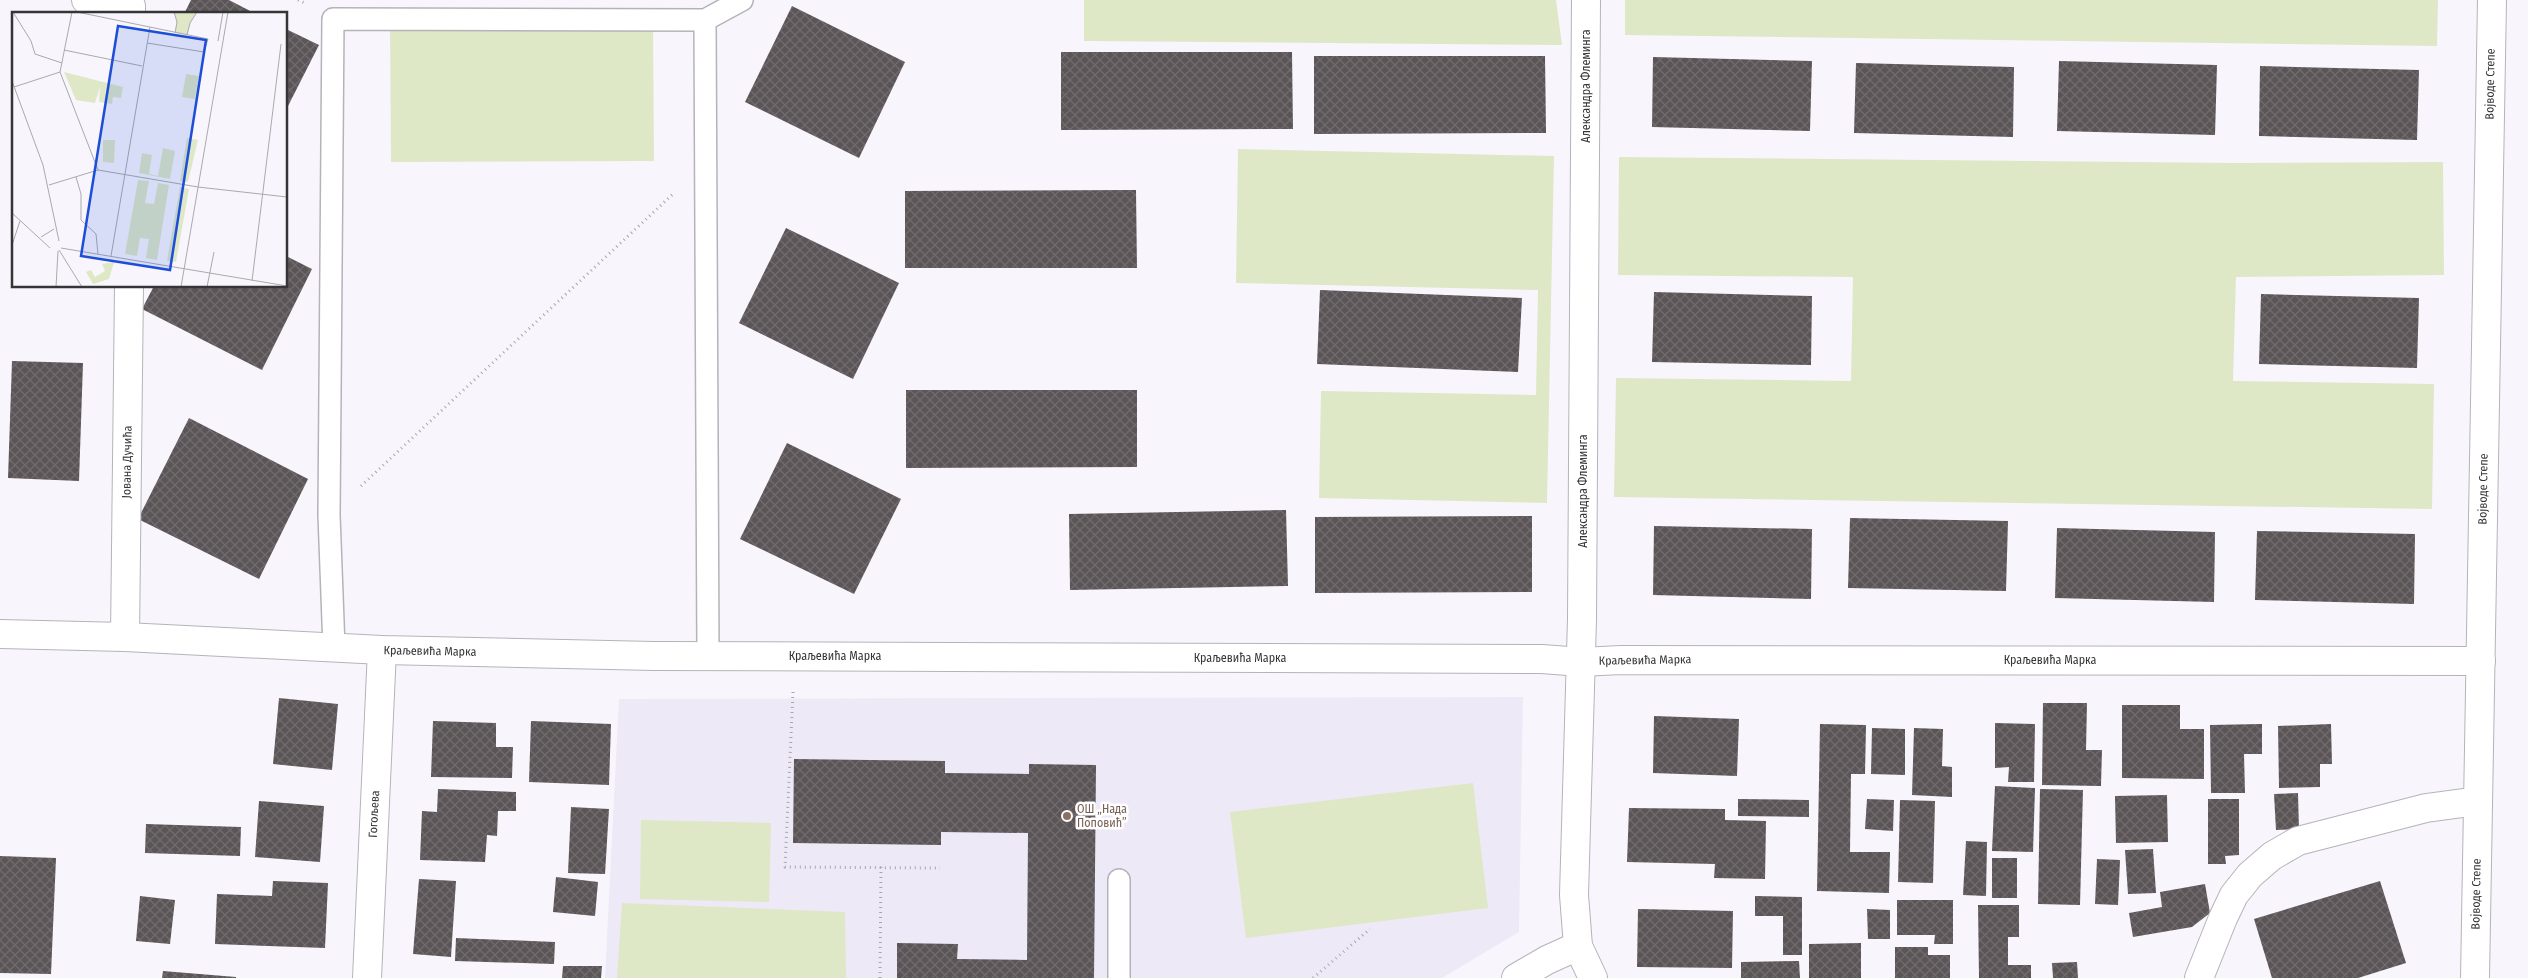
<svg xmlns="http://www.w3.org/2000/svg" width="2528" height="978" font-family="'Fira Sans Condensed',sans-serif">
<defs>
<pattern id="building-cross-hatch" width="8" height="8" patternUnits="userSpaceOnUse" patternTransform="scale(1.25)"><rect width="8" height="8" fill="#5c5557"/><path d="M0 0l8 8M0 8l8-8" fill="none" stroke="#706b6d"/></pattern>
</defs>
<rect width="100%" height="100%" fill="#f8f6fc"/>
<!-- built -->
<path fill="#eee9f6" d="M1523 697 1519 932 1442 978H605L619 699Z"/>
<!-- green -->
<g fill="#dee8c6">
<path d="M1084 0H1556L1562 45 1084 41Z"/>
<path d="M1625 0H2438L2437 46 1625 35Z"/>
<path d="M390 23H653L654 161 391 162Z"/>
<path d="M1238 149 1554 156 1547 503 1319 498 1321 391 1536 395 1538 290 1236 283Z"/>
<path d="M1619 157 2235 163 2443 162 2444 275 2236 277 2233 381 2434 384 2432 509 1614 497 1616 378 1851 381 1853 277 1618 275Z"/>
<path d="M1473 783 1488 908 1246 938 1230 812Z"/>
<path d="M641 820 771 823 769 902 640 899Z"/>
<path d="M622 903 845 912 846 978H617Z"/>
</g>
<!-- building -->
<g fill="url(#building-cross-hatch)">
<path d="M191 0H229L256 14H184Z"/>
<path d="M792 6 905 62 859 158 745 102Z"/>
<path d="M286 29 319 45 286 110Z"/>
<path d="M1061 52H1292L1293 129 1061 130Z"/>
<path d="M1314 56H1545L1546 133 1314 134Z"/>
<path d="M1653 57 1812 61 1810 131 1652 127Z"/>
<path d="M2059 61 2217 65 2215 135 2057 131Z"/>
<path d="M1856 63 2014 67 2013 137 1854 133Z"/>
<path d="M2260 66 2419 70 2417 140 2259 136Z"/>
<path d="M1136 190 1137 268H905V191Z"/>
<path d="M786 228 899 283 853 379 739 323Z"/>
<path d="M286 256 312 269 262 370 142 309 154 286H286Z"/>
<path d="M1320 290 1522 298 1518 372 1317 364Z"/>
<path d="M1654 292 1812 296 1811 365 1652 362Z"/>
<path d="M2261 294 2419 298 2417 368 2259 364Z"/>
<path d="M12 361 83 363 79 481 8 478Z"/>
<path d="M906 390H1137V467L906 468Z"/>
<path d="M189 418 308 479 259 579 138 519Z"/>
<path d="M787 443 901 499 854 594 740 539Z"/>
<path d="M1286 510 1288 586 1070 590 1069 514Z"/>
<path d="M1532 516V592L1315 593V517Z"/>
<path d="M1850 518 2008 521 2006 591 1848 588Z"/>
<path d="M1654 526 1812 529 1811 599 1653 595Z"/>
<path d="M2057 528 2215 532 2214 602 2055 598Z"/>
<path d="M2257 531 2415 534 2414 604 2255 600Z"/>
<path d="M279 698 338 704 332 770 273 764Z"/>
<path d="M2043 703H2087L2086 750H2102L2101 786 2042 785Z"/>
<path d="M2122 705H2180V729H2204V779L2122 778Z"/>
<path d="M1654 716 1739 719 1737 776 1653 773Z"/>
<path d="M433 721 496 723V747H513L512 778 431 777Z"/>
<path d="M531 721 611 724 609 785 529 782Z"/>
<path d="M1995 723 2035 724 2034 782H2008L2009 767 1995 768Z"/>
<path d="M1820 724 1866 725 1865 774H1851L1850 852H1890L1889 893 1817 891Z"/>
<path d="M2262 724V754H2244L2245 793H2211L2210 725Z"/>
<path d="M2331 724 2332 764H2320V787L2279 788 2278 726Z"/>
<path d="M1872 728 1905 729V775L1871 774Z"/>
<path d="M1914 728 1943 729 1942 766 1952 767V797L1912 795Z"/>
<path d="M794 759 945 761V773L1029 774V764L1096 765 1094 978H897V943L958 944 957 959 1027 960 1028 833 941 832V845L793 843Z"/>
<path d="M1995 786 2035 788 2033 852 1992 851Z"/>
<path d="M438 789 516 792V811H498L497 836 487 835 485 862 420 860 422 811 437 812Z"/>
<path d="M2040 789 2083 790 2080 905 2038 904Z"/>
<path d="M2298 793 2299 829 2276 830 2274 794Z"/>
<path d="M2167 795 2168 842 2116 843 2115 796Z"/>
<path d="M1738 799 1809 800V817L1738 816Z"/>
<path d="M1867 799 1894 800 1893 831 1865 829Z"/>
<path d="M2208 799H2239V855L2225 856 2226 864H2208Z"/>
<path d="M1900 800 1935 801 1933 883 1898 882Z"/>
<path d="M259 801 324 806 320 862 255 857Z"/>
<path d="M571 807 609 809 605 874 568 873Z"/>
<path d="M1629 808 1725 809V820L1766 821 1765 879 1714 878 1715 864 1627 862Z"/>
<path d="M146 824 241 827 240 856 145 853Z"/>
<path d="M1966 841 1987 842 1986 896 1963 895Z"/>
<path d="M2153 849 2156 893 2128 894 2125 850Z"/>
<path d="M0 856 56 858 51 974 0 973Z"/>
<rect x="1992" y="858" width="25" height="40"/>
<path d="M2097 859 2120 860 2118 905 2095 904Z"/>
<path d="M556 877 598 882 595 916 553 912Z"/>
<path d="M419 879 456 881 451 957 413 954Z"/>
<path d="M273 881 328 883 325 948 215 944 217 894 272 896Z"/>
<path d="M2380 881 2406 963 2358 978H2272L2254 919Z"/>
<path d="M2205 884 2210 913 2192 927 2133 937 2129 913 2162 907 2160 892Z"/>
<path d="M140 896 175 900 170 944 136 941Z"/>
<path d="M1755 896 1802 897V955H1783V916H1755Z"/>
<path d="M1897 900H1953V944H1934L1935 935H1897Z"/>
<path d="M1978 905H2019V937H2008V965H2031V978H1979Z"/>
<path d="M1638 909 1733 911 1732 968 1637 967Z"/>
<path d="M1867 909 1890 910V939H1868Z"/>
<path d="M456 938 555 942 554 964 455 961Z"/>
<path d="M1861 943V978H1809V944Z"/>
<path d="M1895 947H1928V955H1950V978H1895Z"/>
<path d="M1799 961 1800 978H1741V962Z"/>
<path d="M2077 962 2078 978H2053L2052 963Z"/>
<path d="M563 966H602L601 978H562Z"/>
<path d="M163 971 236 977V978H162Z"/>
</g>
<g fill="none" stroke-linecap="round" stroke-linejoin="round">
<defs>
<g id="lane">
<path d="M705 20 708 656"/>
<path d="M334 648 329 515 333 19 705 20 742 0"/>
<path d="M1119 978V880"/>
</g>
<g id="street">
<path d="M86 0 131 6V14"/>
<path d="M1586 0 1582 619 1574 895 1578 946 1593 978"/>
<path d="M0 634 125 637 382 650 654 656 1542 659 1581 662 1621 660 2481 661"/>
<path d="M125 637 129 286"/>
<path d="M367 978 382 650"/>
<path d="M1516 978 1547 960 1578 946"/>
<path d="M2199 978 2223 918 2234 895 2250 875 2272 856 2298 841 2426 808 2478 801"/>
<path d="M2475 978 2492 0"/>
</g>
</defs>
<!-- lane casing -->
<use href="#lane" stroke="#b5b3b9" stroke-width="24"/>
<!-- street casing -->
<use href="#street" stroke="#b5b3b9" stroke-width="30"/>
<!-- path -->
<g stroke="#a9a7ac" stroke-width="3" stroke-dasharray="1 4" stroke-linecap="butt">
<path d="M298 0 307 4"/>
<path d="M361 486 674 193"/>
<path d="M793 692 785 867 940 868"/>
<path d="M880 978 881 867"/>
<path d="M1313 978 1370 929"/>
</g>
<!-- lane -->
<use href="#lane" stroke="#fff" stroke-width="21"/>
<!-- street -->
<use href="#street" stroke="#fff" stroke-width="28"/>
</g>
<!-- markers -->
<circle fill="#8d6e63" stroke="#fff" stroke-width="2" cx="1067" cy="816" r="5"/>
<g text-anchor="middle" stroke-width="5" stroke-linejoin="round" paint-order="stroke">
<!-- street labels -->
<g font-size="12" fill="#353537" stroke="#fff">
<text transform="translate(2490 84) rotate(-89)" y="4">Војводе Степе</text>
<text transform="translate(1586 86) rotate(-90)" y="4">Александра Флеминга</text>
<text transform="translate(127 462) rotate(-89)" y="4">Јована Дучића</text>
<text transform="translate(2483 489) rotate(-89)" y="4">Војводе Степе</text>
<text transform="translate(1583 491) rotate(-90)" y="4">Александра Флеминга</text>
<text transform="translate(430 651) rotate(1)" y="4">Краљевића Марка</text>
<text x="835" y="660">Краљевића Марка</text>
<text x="1240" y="662">Краљевића Марка</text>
<text transform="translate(1645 660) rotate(-1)" y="4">Краљевића Марка</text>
<text x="2050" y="664">Краљевића Марка</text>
<text transform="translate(374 814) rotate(-87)" y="4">Гогољева</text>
<text transform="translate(2476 894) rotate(-89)" y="4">Војводе Степе</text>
</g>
<!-- education labels -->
<g font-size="12" fill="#785e54" stroke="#fff" text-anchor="start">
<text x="1077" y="813">ОШ „Нада<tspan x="1077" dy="14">Поповић”</tspan></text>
</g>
</g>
<!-- overview -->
<g transform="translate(12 12)">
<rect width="275" height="275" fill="#f8f6fc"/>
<path d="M52 60 111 75 109 86 101 85 100 92 87 90 88 75 83 91 64 88ZM174 62 187 64 183 87 170 85ZM175 126 186 128 176 170 168 169ZM91 128H103L102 151 91 150ZM151 136 163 139 158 167 127 161 130 141 140 143 137 162 146 164ZM126 168 137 169 133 191 142 192 146 171 157 173 145 248 134 246 137 227 128 226 125 244 113 242ZM168 175 177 177 164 250 155 249ZM102 250 97 267 81 272 74 260 79 258 83 265 93 259 90 252Z" fill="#dee8c6"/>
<path d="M162 0H185L178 11 175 23 163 21 165 10Z" fill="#dee8c6"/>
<path fill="none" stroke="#aaa9ad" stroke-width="1" d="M1 0 19 29 23 42 50 51M60 0 48 60 86 158M65 0 196 27 192 40 135 31M162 0 165 10 163 21M175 23 178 11 185 0M206 29 211 0M52 38 130 54M0 69 31 153 47 229M2 75 48 60M64 165 69 182V208L84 222 86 242M37 173 86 158 186 175 275 185M0 201 38 236M29 225 42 217M0 233 8 209M49 236 275 274M47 238 70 275M99 244 138 15M240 269 269 32M44 275 46 239M169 275 216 0M195 275 202 240"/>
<path fill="#1d4ed8" fill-opacity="0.15" stroke="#1d4ed8" stroke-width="2.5" d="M106 14 194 28 158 258 69 244Z"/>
<rect width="275" height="275" fill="none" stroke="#353537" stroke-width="2.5"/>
</g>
</svg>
